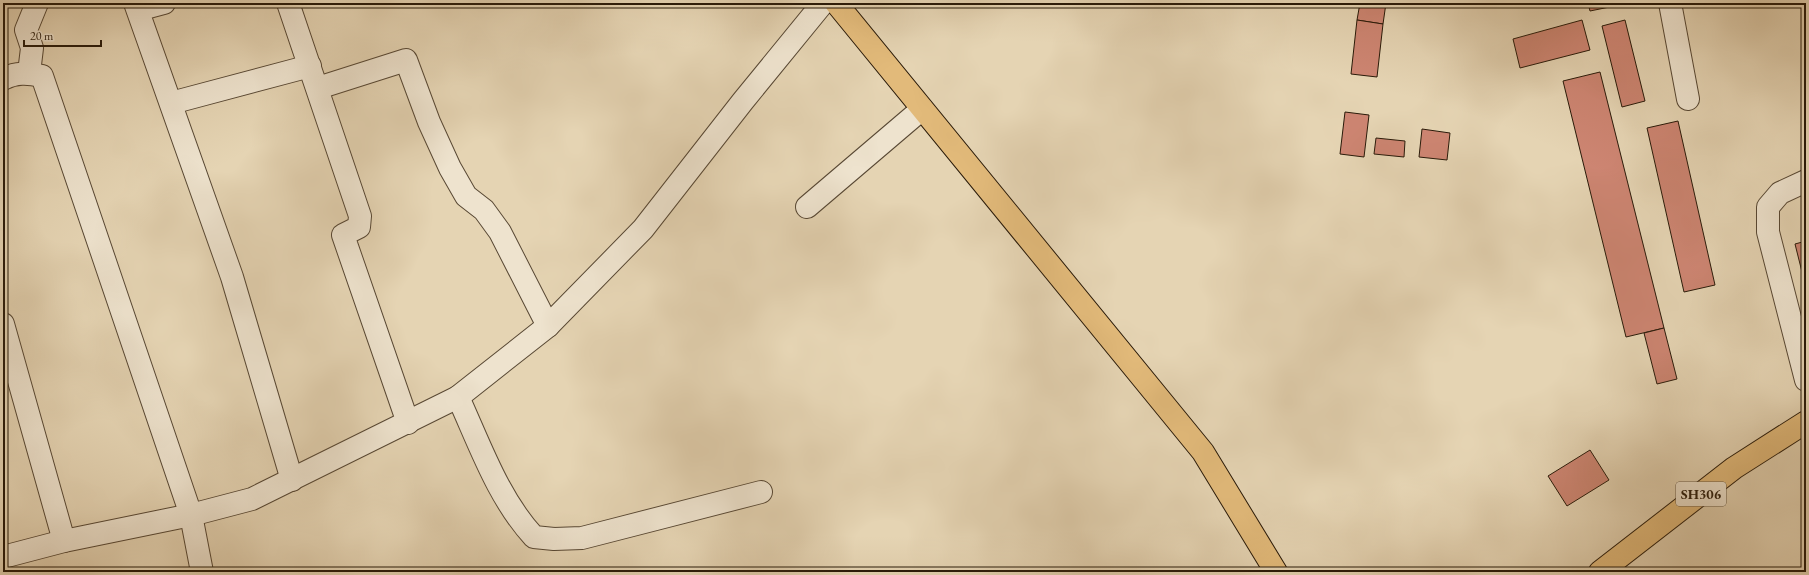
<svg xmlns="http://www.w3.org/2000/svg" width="1809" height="575" font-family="'EB Garamond',serif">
<rect width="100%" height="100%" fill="#e5d4b3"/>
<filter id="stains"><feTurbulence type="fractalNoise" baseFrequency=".005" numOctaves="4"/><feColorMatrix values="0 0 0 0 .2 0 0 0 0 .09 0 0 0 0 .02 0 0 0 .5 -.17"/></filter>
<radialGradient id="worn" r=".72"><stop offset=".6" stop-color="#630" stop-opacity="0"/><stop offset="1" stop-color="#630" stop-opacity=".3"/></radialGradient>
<!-- building -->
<g fill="#cd8572" stroke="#291a09">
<path d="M1360 3H1386L1383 24 1357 20Z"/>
<path d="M1588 3H1623L1624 4 1590 11Z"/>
<path d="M1357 20 1383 24 1377 77 1351 74Z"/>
<path d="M1582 20 1590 50 1520 68 1513 39Z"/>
<path d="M1625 20 1645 101 1622 107 1602 26Z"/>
<path d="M1600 72 1664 328 1626 337 1563 81Z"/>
<path d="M1345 112 1369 115 1364 157 1340 154Z"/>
<path d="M1678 121 1715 285 1684 292 1647 128Z"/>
<path d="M1422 129 1450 133 1447 160 1419 157Z"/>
<path d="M1376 138 1405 141 1404 157 1374 154Z"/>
<path d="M1806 241V280H1804L1795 244Z"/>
<path d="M1664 328 1677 379 1657 384 1644 333Z"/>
<path d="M1590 450 1609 480 1567 506 1548 476Z"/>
</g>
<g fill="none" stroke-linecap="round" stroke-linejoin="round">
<defs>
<g id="minor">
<path d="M135 3 232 277 292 480"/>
<path d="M288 3 360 216 359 227 343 235 408 423"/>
<path d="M1670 3 1688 99"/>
<path d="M138 10 164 3"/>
<path d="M29 73 32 48 26 30 37 3"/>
<path d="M3 79C16 72 28 73 42 76L191 515 202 572"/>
<path d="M318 88 406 60 429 122 450 168 466 196 484 210 500 232 548 326"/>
<path d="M171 103 310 66"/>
<path d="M1806 181 1780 193 1768 207V232L1806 380"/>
<path d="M807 207 922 109"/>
<path d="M3 324 64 541"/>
<path d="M458 397C480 445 498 498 534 537L554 539 582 538 761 492"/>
<path d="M3 557 64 541 191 515 252 499 458 397 548 326 643 229 743 101 823 3"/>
</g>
<g id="major">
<path d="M836 3 1203 452 1276 572"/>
<path d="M1600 572 1734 468 1806 422"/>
</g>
</defs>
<!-- minor casing -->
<use href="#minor" stroke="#584834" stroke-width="24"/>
<!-- major casing -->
<use href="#major" stroke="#291a09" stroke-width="24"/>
<!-- minor -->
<use href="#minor" stroke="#eee3ce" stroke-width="22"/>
<!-- major -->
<use href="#major" stroke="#e2ba7a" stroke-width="22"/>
</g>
<g text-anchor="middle" stroke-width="4" stroke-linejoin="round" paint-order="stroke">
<!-- shield labels -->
<rect fill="#eee3ce" stroke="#645644" stroke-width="1" x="1676" y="482" width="50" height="24" rx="3"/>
<g font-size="14" font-weight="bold" fill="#291a09">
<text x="1701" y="499">SH306</text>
</g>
</g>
<!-- margin -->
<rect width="1809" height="575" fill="none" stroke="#e5d4b3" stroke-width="16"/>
<rect x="4" y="4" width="1801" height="567" fill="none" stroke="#291a09" stroke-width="2"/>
<rect x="8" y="8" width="1793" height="559" fill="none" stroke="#291a09"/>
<!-- scale -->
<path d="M24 40v6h77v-6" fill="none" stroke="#291a09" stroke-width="2"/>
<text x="30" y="40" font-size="12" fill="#291a09" stroke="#eee3ce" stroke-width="3" paint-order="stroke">20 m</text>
<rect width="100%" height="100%" filter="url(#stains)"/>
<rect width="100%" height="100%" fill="url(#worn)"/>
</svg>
